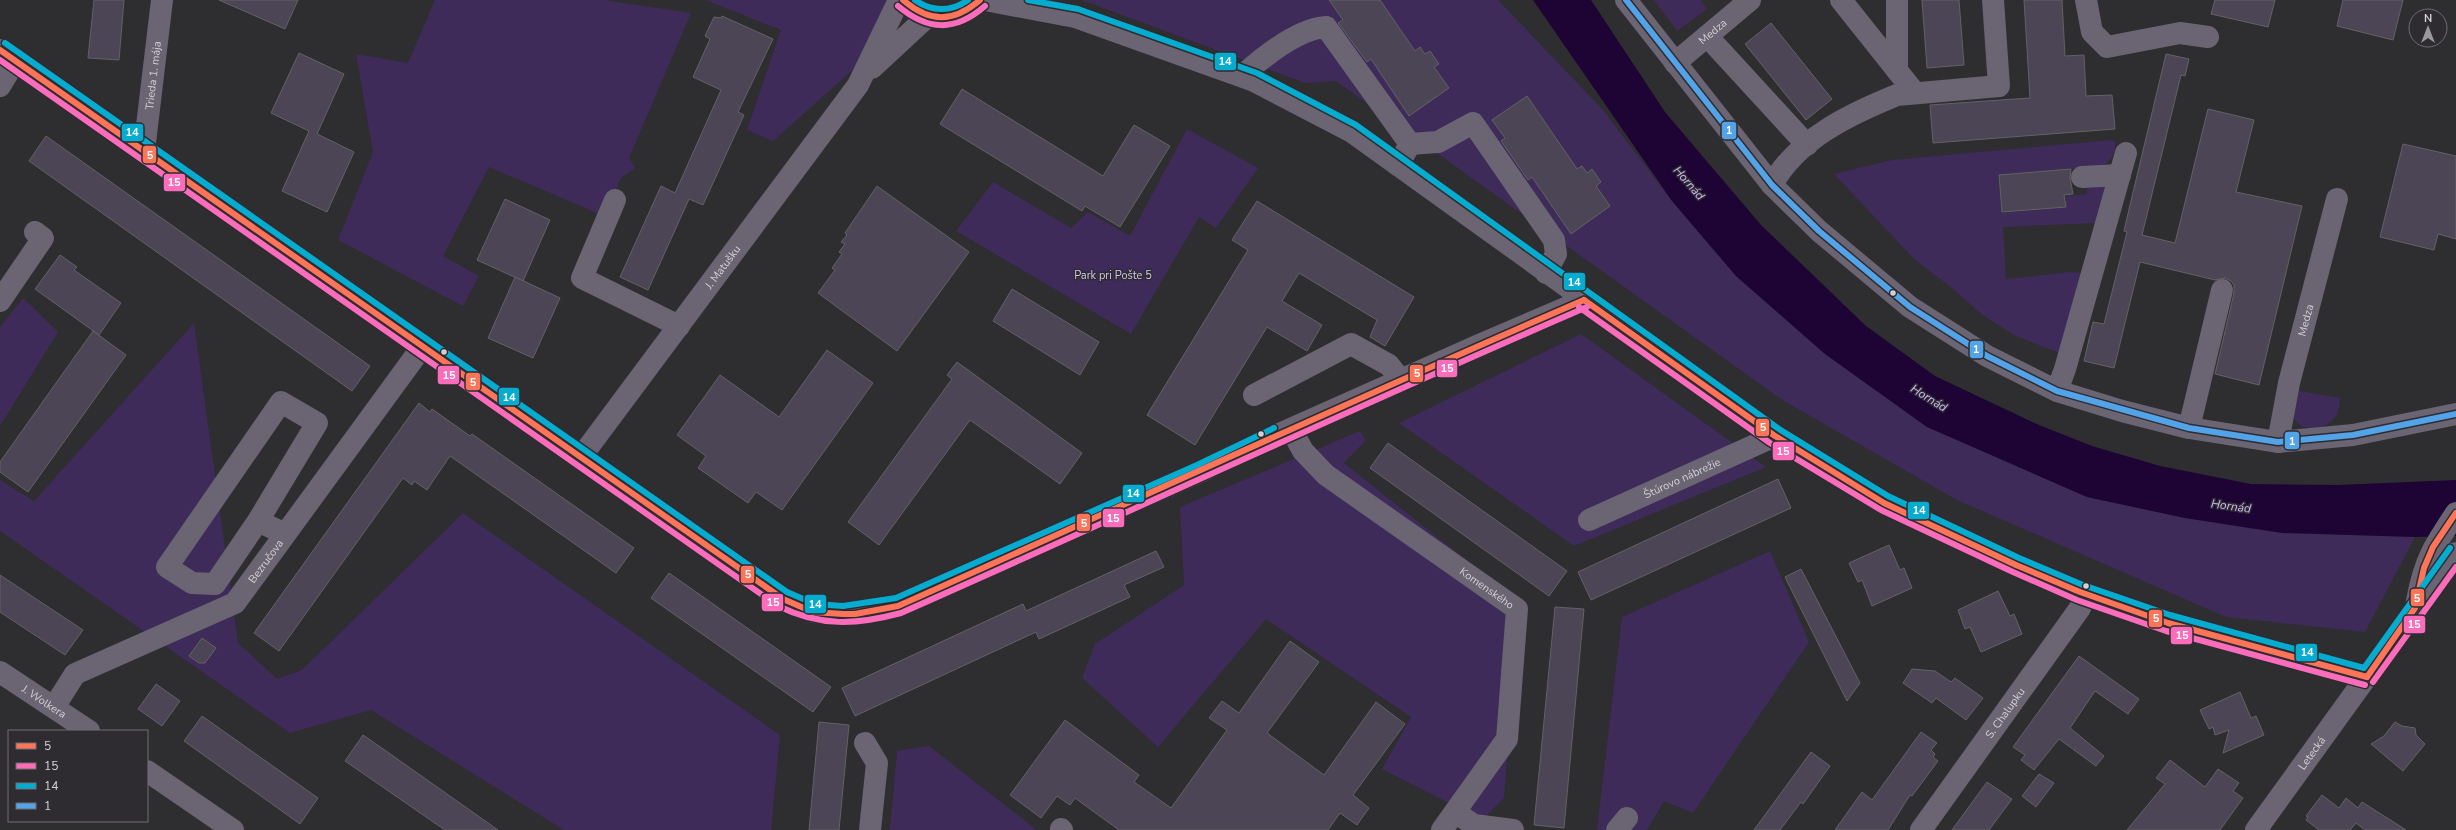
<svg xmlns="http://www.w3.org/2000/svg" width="2456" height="830" font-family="'Nunito Sans',sans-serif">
<rect width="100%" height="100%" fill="#2e2d30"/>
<!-- green -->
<g fill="#3e2b59">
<path d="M435 0H604L691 13 629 158 635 168 621 178 604 216 489 167 443 256 479 276 463 306 338 240 373 152 356 54 408 63Z"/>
<path d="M706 0H892L865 59 773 141 747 130 781 30Z"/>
<path d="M1082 0H1498L1603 110 1672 201 1736 276 1825 354 1927 427 2087 497 2185 518 2282 533 2415 537 2365 632 2226 617 1957 500 1784 401 1336 81 1305 83Z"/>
<path d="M1654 0H1700L1707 9 1677 31Z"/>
<path d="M1187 129 1258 168 1216 228 1199 217 1131 334 956 231 993 182 1071 228 1088 212 1130 236Z"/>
<path d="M2111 140 2115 142C2116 153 2111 161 2102 166L1998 176 2002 213 2066 207V196L2087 194V183L2106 185 2097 223 2003 227 2006 279 2070 272 2082 273 2059 353 2014 335 1984 316 1952 288 1914 259 1834 174 1892 160Z"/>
<path d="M23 298 58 332 0 426V327Z"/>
<path d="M194 323 238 643 277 679 302 670 463 513 780 735 771 830H564L371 710 290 733 0 531V480L34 501Z"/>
<path d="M1581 334 1766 467 1574 546 1399 423Z"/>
<path d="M2294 390 2340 398C2339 404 2339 412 2336 416 2328 430 2301 434 2294 418 2290 408 2292 400 2294 390Z"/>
<path d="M1360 431 1366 440 1344 463 1519 602 1504 798 1482 820 1382 769 1411 717 1266 619 1158 747 1082 678 1095 644 1184 585 1180 507Z"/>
<path d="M1770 551 1809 642 1693 813 1664 801 1647 830H1597L1622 617Z"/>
<path d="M929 746 1037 830H890L897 751Z"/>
</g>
<!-- water -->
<path fill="#1e0435" d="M1533 0H1591L1665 112 1761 225 1866 326 1935 376 2039 425 2092 446 2160 466 2251 484 2338 485 2456 480V536L2415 537 2282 533 2185 518 2087 497 1927 427 1825 354 1736 276 1672 201Z"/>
<!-- building -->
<g fill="#4c4555" stroke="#636264">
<path d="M94 0H124L119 60 88 58Z"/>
<path d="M219 0H298L285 29Z"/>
<path d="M1329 0H1380L1415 51 1420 47 1425 54 1430 51 1439 64 1434 67 1449 88 1409 116 1371 59 1367 62 1338 23 1343 20Z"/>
<path d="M1922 0H1959L1964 65 1927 68Z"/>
<path d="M2024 0H2062L2065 56 2084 55 2086 96 2112 95 2115 129 1933 143 1930 105 2030 98Z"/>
<path d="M2215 0H2275L2268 27 2211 14Z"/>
<path d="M2343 0H2403L2393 40 2337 26Z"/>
<path d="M722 16 773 39 738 112 744 115 703 205 689 199 648 290 620 277 661 186 675 193 721 90 693 77 710 39 705 36 714 17 721 18Z"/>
<path d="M1771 23 1832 99 1806 120 1745 44Z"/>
<path d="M299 53 344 74 317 134 354 152 327 212 282 191 309 131 271 113Z"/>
<path d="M2166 54 2189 59 2185 76 2181 75 2142 235 2175 243 2208 109 2254 120 2236 192 2302 206 2259 385 2215 374 2234 293V285L2231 281 2225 278 2215 280 2140 262 2114 368 2084 361 2093 322 2104 324 2127 232 2124 231 2126 222Z"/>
<path d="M962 89 1103 176 1134 125 1170 146 1120 227 1085 206 1082 211 940 124Z"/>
<path d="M1527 96 1577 169 1582 166 1587 173 1592 169 1601 182 1596 186 1610 206 1571 234 1532 177 1528 180 1501 141 1505 138 1492 120Z"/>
<path d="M46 136 370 366 352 391 29 161Z"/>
<path d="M2403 144 2456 156V239L2438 234 2434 250 2380 237Z"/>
<path d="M2071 169 2070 178 2073 194 2064 195 2066 207 2002 212 1999 175Z"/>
<path d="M877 186 969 252 897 351 818 293 835 270 832 268 842 254 839 252 845 244 841 242 847 235 845 233Z"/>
<path d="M505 199 550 220 523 281 477 260Z"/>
<path d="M1257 201 1414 297 1385 346 1370 337 1377 320 1299 273 1282 301 1322 325 1307 351 1267 327 1195 445 1147 415 1248 250 1232 240Z"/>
<path d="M60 255 77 267 74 270 121 303 99 335 35 289Z"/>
<path d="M515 277 560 298 533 358 488 338Z"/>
<path d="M1012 289 1099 342 1080 375 993 321Z"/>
<path d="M93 331 126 355 28 492 0 472V462Z"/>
<path d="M827 350 873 383 782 510 756 492 748 503 698 468 706 456 677 435 720 375 779 417Z"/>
<path d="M957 362 1082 453 1060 484 970 420 879 545 848 522 952 379 947 375Z"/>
<path d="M419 403 430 412 432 409 470 436 472 434 634 548 616 573 450 456 427 490 414 481 412 485 403 478 279 651 254 633Z"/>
<path d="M1388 443 1567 571 1549 596 1370 468Z"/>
<path d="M1778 479 1791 508 1591 600 1578 572Z"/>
<path d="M1889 545 1900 570 1904 568 1912 588 1872 606 1862 580 1858 582 1849 563Z"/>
<path d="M1156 551 1164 567 1124 585 1130 597 1039 639 1036 632 855 716 842 688 1023 604 1026 611Z"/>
<path d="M1801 569 1860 683 1847 701 1785 577Z"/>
<path d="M669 573 831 687 813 712 651 598Z"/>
<path d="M0 575 83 630 65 655 0 612Z"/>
<path d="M1998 591 2010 616 2014 614 2022 634 1981 652 1970 627 1965 629 1958 610Z"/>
<path d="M1555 607 1584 609 1564 828 1534 825Z"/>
<path d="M202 638 216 648 205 663H199L189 656Z"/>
<path d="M1290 641 1319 662 1267 733 1324 775 1376 702 1405 724 1353 795 1369 808 1357 825 1340 813 1328 830H1119L1075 798 1070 805 1057 796 1041 818 1010 795 1065 720 1139 775 1134 782 1171 808 1227 730 1209 718 1222 701 1239 713Z"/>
<path d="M2079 656 2139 699 2128 714 2095 691 2070 728 2104 756 2096 766 2059 739 2034 770 2021 760 2025 755 2013 747Z"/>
<path d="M1912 669 1935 671 1951 682 1955 678 1983 698 1966 720 1936 698 1932 703 1903 683Z"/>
<path d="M156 684 180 701 162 726 138 709Z"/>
<path d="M2240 692 2251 718 2256 716 2264 735 2223 753 2229 730 2215 735 2213 727 2209 729 2200 710Z"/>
<path d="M202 716 318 798 300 824 184 741Z"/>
<path d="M819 722 849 725 839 830H809Z"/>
<path d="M2395 722 2402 726 2415 728 2416 735 2425 744 2403 771 2371 744 2384 736Z"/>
<path d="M1921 732 1937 743 1931 750 1935 754 1933 757 1938 761 1912 796 1910 795 1888 830H1835L1862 792 1872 800Z"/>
<path d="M363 735 386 751 498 830H445L345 761Z"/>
<path d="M1811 752 1830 766 1803 804 1801 802 1780 830H1754Z"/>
<path d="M2170 760 2205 787 2218 769 2239 783 2233 791 2243 798 2220 830H2127L2165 784 2156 778Z"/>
<path d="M2039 774 2054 783 2036 807 2022 796Z"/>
<path d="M1987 782 2012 799 1989 830H1952Z"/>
<path d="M2322 795 2339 808 2346 798 2358 808 2362 802 2406 830H2365L2356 823 2350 830H2319L2306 820 2308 817 2306 816Z"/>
</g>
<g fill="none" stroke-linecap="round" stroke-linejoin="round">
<!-- minor -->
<g stroke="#6a6473" stroke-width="22">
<path d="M903 0C927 24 957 23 980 0"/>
<path d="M985 0 1075 17 1254 81 1352 132 1775 436 1884 503 2016 565 2080 592 2168 623 2367 677"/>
<path d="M1626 0 1772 185 1819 231 1910 307 1987 356 2057 391 2122 411 2189 428 2278 442 2353 435 2456 414"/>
<path d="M1841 0 1915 93"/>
<path d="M2086 0 2092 32 2107 47 2180 33 2208 37"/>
<path d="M1707 36 1807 145"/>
<path d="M0 50 783 599 813 612 843 614H855L898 606 1200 472 1277 435 1479 345 1584 300"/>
<path id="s1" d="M1675 63 1750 0"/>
<path d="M872 68 927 17"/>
<path d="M1897 70V0"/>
<path d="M1242 76C1263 57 1297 29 1326 27L1410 144 1398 165"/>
<path d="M0 86 15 61"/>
<path d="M1410 144 1438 142 1473 123 1554 240 1556 254 1546 273"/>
<path id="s2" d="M144 151 162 0"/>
<path d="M2082 177 2120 175"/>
<path d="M1772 185C1797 139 1850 114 1897 95L1999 86 1993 0"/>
<path d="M615 200 582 278 679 326"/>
<path d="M0 301 43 238 35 232"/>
<path d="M2057 391 2065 369 2126 153"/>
<path d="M1254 395 1351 344 1389 365 1401 380"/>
<path d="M2189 428 2222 290"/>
<path id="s3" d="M1291 429 1303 451 1326 475 1517 609 1507 739 1442 830"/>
<path id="s4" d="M2278 442 2289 383 2337 199"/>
<path id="s5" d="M581 457 858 85 899 0"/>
<path id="s6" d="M1589 520 1775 436"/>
<path d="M258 521 215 584 192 583 167 567 281 402 317 423 258 521 285 534"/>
<path d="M2417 601C2424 561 2434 546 2456 513"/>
<path id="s7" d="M0 672 89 731"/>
<path id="s8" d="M54 707 75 674 235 603 422 347"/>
<path d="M865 743 877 763 870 830"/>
<path d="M147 771 233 830"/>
<path d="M1455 812 1474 825 1513 830"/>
<path d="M1061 829 1062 830"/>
<path d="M1617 830 1627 818"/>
<path id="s9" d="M1921 830 2080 608 2086 594"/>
<path id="s10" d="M2256 830 2456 553"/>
</g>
<defs>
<g id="bus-1">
<path d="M903 0C930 23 953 23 980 0"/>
<path d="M0 50 783 599 813 612 843 614H855L898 606C1127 504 1354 399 1584 300"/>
<path d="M1584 300 1775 436 1884 503 2016 565 2080 592 2168 623 2367 677"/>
<path d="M2367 677 2415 608 2424 568 2433 547 2456 513"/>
</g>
<g id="bus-2">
<path d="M898 6C928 31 955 32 985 6"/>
<path d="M0 60 778 606C821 627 856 625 901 613 1130 512 1357 406 1587 307"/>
<path d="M1579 307 1770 443 1881 510 2013 572 2077 600 2166 631 2365 685"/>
<path d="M2373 682 2456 567"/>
</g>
<g id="bus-3">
<path d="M915 0C932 12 951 12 968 0"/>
<path d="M1028 0 1078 9 1257 73 1356 125 1779 429 1888 496 2019 558 2083 585 2170 615 2364 668 2450 548"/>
<path d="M5 43 787 592 815 604 843 606 896 598 1197 465 1274 428"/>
</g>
<path id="bus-4" d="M1626 0 1772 185 1819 231 1910 307 1987 356 2057 391 2189 428 2278 442 2353 435 2456 414"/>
</defs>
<!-- bus-1 casing -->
<use href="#bus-1" stroke="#2e2c31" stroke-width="9"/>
<!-- bus-2 casing -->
<use href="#bus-2" stroke="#2e2c31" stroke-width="9"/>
<!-- bus-3 casing -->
<use href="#bus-3" stroke="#2e2c31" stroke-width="9"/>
<!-- bus-4 casing -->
<use href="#bus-4" stroke="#2e2c31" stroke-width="9"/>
<!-- bus-1 -->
<use href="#bus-1" stroke="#fe7459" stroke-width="6"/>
<!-- bus-2 -->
<use href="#bus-2" stroke="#fb6dba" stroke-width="6"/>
<!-- bus-3 -->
<use href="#bus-3" stroke="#06acd0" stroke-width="6"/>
<!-- bus-4 -->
<use href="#bus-4" stroke="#53a3e8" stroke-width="6"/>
</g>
<!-- markers -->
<g fill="#d3d2d5" stroke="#2e2c31" stroke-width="1.5">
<circle cx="1893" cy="293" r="3.5"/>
<circle cx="444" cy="352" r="3.5"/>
<circle cx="1261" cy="434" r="3.5"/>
<circle cx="2086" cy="586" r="3.5"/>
</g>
<g text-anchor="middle" stroke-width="3" stroke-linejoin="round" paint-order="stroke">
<!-- street labels -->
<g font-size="11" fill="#d3d2d5" stroke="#2e2c31">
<text dy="4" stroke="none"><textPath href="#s1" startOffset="49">Medza</textPath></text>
<text dy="4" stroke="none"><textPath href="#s2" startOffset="76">Trieda 1. mája</textPath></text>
<text dy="4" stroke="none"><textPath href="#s5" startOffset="237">J. Matušku</textPath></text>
<text dy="4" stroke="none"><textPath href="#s4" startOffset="125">Medza</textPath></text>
<text dy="4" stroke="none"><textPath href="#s6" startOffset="102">Štúrovo nábrežie</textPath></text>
<text dy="4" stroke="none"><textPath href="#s8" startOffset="266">Bezručova</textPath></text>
<text dy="4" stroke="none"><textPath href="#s3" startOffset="255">Komenského</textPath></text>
<text dy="4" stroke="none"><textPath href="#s7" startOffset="53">J. Wolkera</textPath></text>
<text dy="4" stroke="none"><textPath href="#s9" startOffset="144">S. Chalupku</textPath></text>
<text dy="4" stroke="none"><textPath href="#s10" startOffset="95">Letecká</textPath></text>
</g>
<!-- park labels -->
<g font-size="11" fill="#d4c4ef" stroke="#2e2c31">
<text x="1113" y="279">Park pri Pošte 5</text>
</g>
<!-- water labels -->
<g font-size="12" font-style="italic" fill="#ceb6f6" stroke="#2e2c31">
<text transform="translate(1689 183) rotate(49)" y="4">Hornád</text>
<text transform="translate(1929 398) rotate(32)" y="4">Hornád</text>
<text transform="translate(2231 506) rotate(8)" y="4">Hornád</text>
</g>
</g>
<g stroke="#2e2c31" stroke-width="1.5">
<rect x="1214" y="52" width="23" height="19" rx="4" fill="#06acd0"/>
<rect x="1721" y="121" width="16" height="19" rx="4" fill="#53a3e8"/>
<rect x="121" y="123" width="23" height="19" rx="4" fill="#06acd0"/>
<rect x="142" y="145" width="15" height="19" rx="4" fill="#fe7459"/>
<rect x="163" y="173" width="23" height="19" rx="4" fill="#fb6dba"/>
<rect x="1563" y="272" width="23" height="19" rx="4" fill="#06acd0"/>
<rect x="1969" y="340" width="15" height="19" rx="4" fill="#53a3e8"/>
<rect x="1436" y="359" width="22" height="19" rx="4" fill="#fb6dba"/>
<rect x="1409" y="364" width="15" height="19" rx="4" fill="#fe7459"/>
<rect x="437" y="365" width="23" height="20" rx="4" fill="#fb6dba"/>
<rect x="465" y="372" width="16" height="19" rx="4" fill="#fe7459"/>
<rect x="498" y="387" width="22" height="19" rx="4" fill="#06acd0"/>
<rect x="1755" y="418" width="15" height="19" rx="4" fill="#fe7459"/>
<rect x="2284" y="431" width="16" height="19" rx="4" fill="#53a3e8"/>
<rect x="1772" y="441" width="23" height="20" rx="4" fill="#fb6dba"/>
<rect x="1122" y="484" width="23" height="19" rx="4" fill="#06acd0"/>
<rect x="1907" y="501" width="23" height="19" rx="4" fill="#06acd0"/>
<rect x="1102" y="508" width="23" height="20" rx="4" fill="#fb6dba"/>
<rect x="1076" y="513" width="15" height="19" rx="4" fill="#fe7459"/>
<rect x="740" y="565" width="15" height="19" rx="4" fill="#fe7459"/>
<rect x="2410" y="588" width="15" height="19" rx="4" fill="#fe7459"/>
<rect x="761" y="593" width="23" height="19" rx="4" fill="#fb6dba"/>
<rect x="804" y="594" width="23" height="20" rx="4" fill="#06acd0"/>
<rect x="2148" y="609" width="15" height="19" rx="4" fill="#fe7459"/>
<rect x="2403" y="615" width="23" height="19" rx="4" fill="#fb6dba"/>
<rect x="2170" y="626" width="23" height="19" rx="4" fill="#fb6dba"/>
<rect x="2295" y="643" width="23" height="19" rx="4" fill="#06acd0"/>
</g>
<g font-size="11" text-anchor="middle" font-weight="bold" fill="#fff">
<text x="1225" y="65">14</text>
<text x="1729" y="134">1</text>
<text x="132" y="136">14</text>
<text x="150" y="159">5</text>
<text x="174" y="186">15</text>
<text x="1574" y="286">14</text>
<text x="1976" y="353">1</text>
<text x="1447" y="372">15</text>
<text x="1417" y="377">5</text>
<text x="449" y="379">15</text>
<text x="473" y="386">5</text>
<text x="509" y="401">14</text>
<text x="1763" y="431">5</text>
<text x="2292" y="445">1</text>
<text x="1783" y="455">15</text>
<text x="1133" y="497">14</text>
<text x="1919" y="514">14</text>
<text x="1113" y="522">15</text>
<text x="1084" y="527">5</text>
<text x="748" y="578">5</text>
<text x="2417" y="602">5</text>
<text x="773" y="606">15</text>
<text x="815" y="608">14</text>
<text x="2156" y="622">5</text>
<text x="2414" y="628">15</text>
<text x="2182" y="639">15</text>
<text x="2307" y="656">14</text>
</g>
<!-- legend -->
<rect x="8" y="730" width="140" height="92" fill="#2e2c31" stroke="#706e73"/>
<rect x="16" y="743" width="20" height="6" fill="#fe7459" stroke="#706e73"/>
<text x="44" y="750" font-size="12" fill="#d3d2d5">5</text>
<rect x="16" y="763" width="20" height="6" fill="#fb6dba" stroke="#706e73"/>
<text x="44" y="770" font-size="12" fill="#d3d2d5">15</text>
<rect x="16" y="783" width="20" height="6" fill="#06acd0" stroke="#706e73"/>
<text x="44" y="790" font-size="12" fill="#d3d2d5">14</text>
<rect x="16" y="803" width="20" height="6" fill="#53a3e8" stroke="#706e73"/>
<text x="44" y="810" font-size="12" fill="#d3d2d5">1</text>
<!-- north arrow -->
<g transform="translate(2428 28)"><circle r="19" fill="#2e2c31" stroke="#706e73"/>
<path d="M0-3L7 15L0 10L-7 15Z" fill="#99989b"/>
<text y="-6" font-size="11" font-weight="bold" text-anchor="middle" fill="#d3d2d5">N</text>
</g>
</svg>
